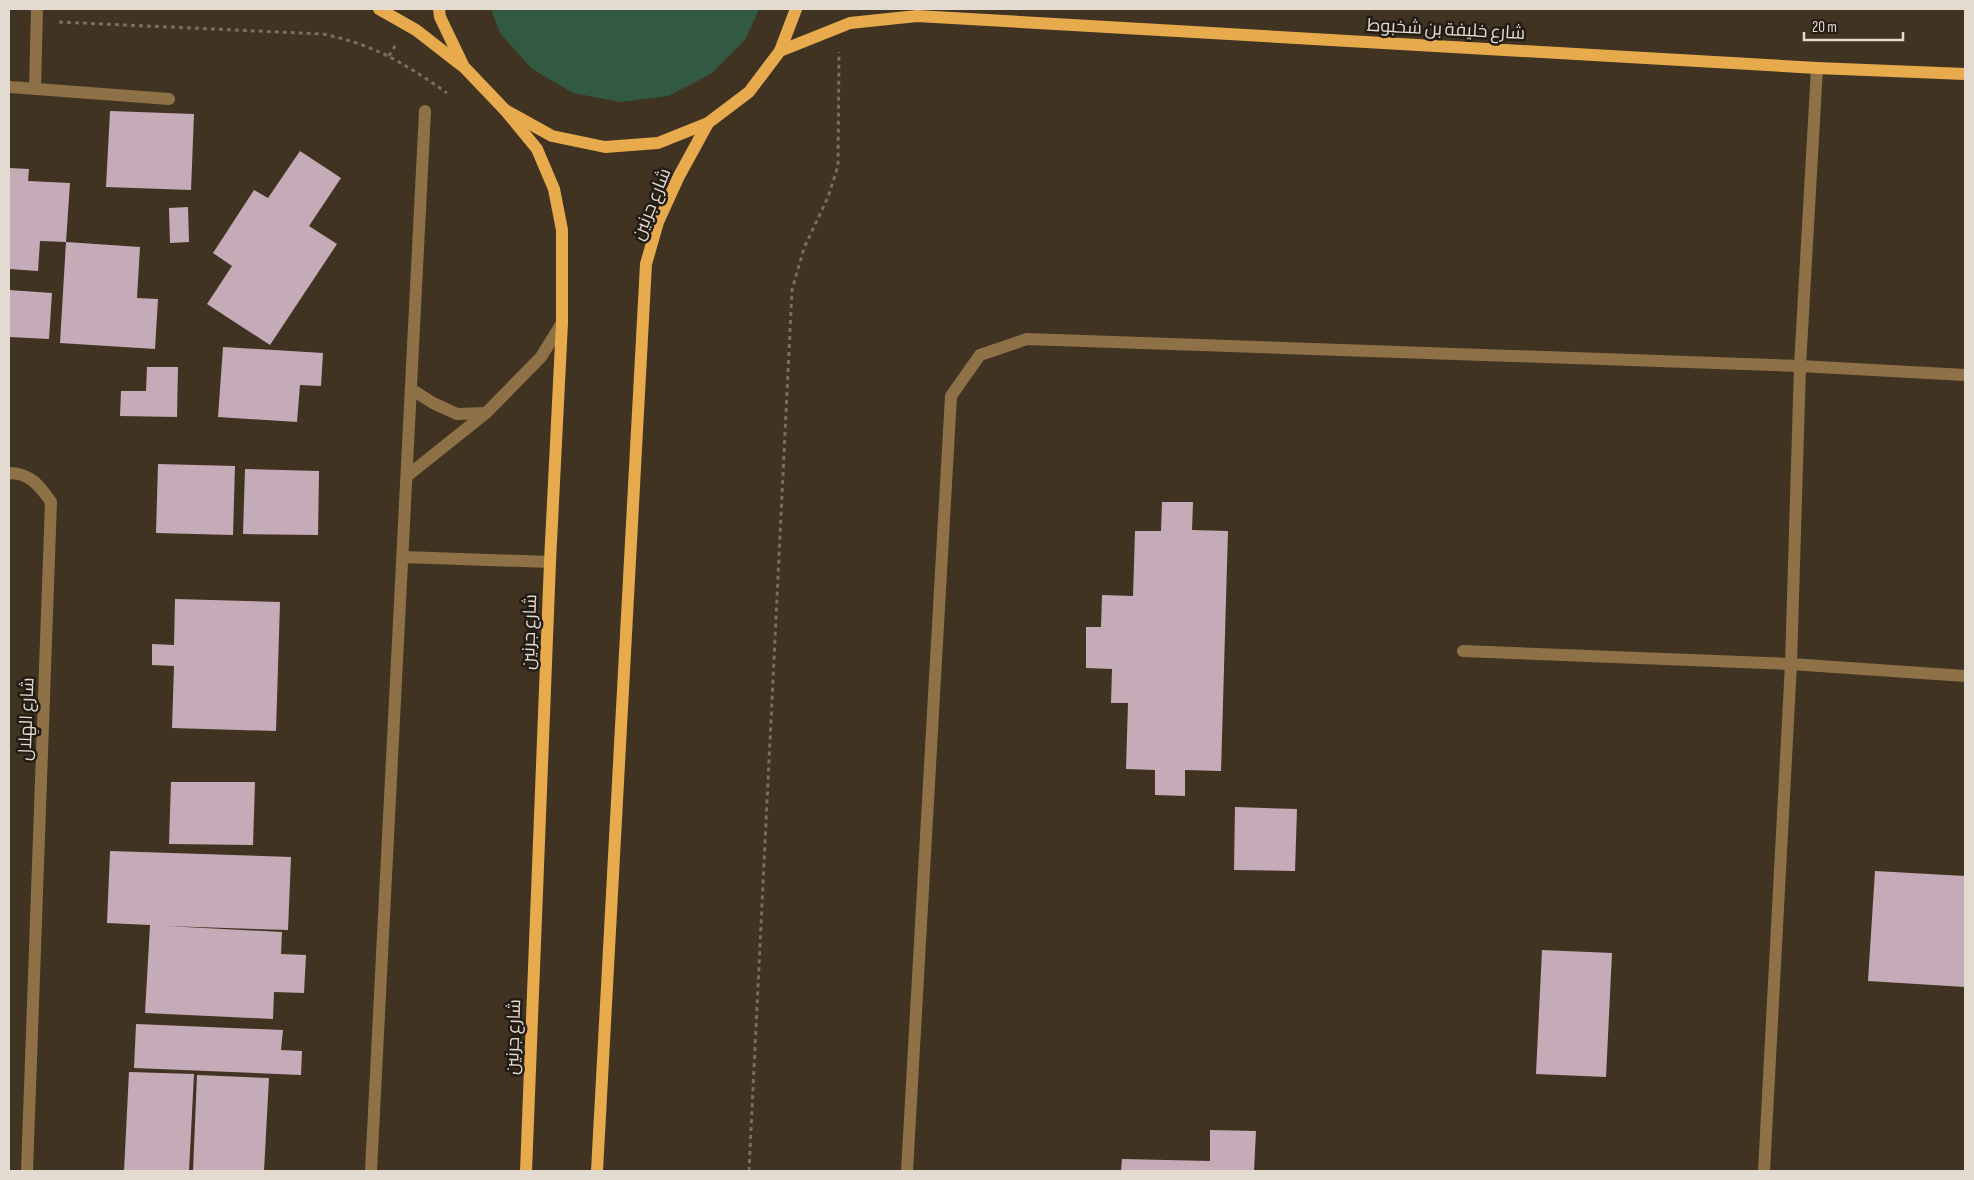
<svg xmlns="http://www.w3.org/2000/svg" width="1974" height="1180" font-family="'Sofia Sans Condensed',Cairo,sans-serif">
<rect width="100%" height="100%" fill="#403322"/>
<!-- green -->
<path fill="#325942" d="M491 9H759L745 40 711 74 668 96 620 102 573 93 532 69 500 33Z"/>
<!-- building -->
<g fill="#c5abb7">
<path d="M110 111 194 114 191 190 106 187Z"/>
<path d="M300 151 341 178 309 226 337 244 270 345 207 304 232 266 213 253 254 190 268 198Z"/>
<path d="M9 168 29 169 28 181 70 183 66 242 40 241 38 271 9 269Z"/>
<path d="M188 207 189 242 170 243 169 208Z"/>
<path d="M66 242 140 247 137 298 158 299 155 349 60 343Z"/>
<path d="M9 290 52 293 49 339 9 337Z"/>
<path d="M223 347 323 353 321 386 300 385 297 422 218 417Z"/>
<path d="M147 367H178L177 417 120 416 121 391H146Z"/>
<path d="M158 464 235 466 233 535 156 533Z"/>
<path d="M245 469 319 471 318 535 243 534Z"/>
<path d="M1162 502H1193L1192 530 1228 531 1221 771 1185 770V796L1155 795V770L1126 769 1128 703H1111L1112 669 1086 668V627H1101L1102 595 1133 596 1135 531H1161Z"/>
<path d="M175 599 280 602 276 731 172 728 174 666 152 665V644L174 645Z"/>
<path d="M171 782H255L253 845 169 844Z"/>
<path d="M1235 807 1297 809 1295 871 1234 870Z"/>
<path d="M110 851 291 857 288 930 166 926 282 932 281 954 306 955 304 993 274 992 273 1019 145 1013 150 925 107 923Z"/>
<path d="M1875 871 1965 876V987L1868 981Z"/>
<path d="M1542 950 1612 953 1606 1077 1536 1074Z"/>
<path d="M136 1024 283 1030 281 1050 302 1051 301 1075 134 1068Z"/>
<path d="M129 1072 194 1074 189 1171H124Z"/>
<path d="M197 1075 269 1078 264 1171H193Z"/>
<path d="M1210 1130 1256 1131 1254 1171H1121L1122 1159 1210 1161Z"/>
</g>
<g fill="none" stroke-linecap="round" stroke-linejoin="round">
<!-- path -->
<g stroke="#786d5e" stroke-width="3" stroke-dasharray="4 4" stroke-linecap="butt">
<path d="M59 22 323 34C375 45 404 63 447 93"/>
<path d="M389 56 396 44"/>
<path d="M749 1171 792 290 804 248 828 197 838 166 839 52"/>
</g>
<!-- minor -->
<g stroke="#8e7147" stroke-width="12">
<path d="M10 87 169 99"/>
<path d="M35 89 37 9"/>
<path d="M411 389 433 403 457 414 486 413"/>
<path d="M9 473C30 473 40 486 51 502L27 1171"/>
<path d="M407 476 486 413 541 357 562 323"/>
<path d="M403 557 550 562"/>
<path d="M1463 651 1791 664 1965 676"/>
<path d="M371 1171 425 111"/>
<path d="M907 1171 951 396 980 355 1027 339 1800 366 1965 375"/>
<path d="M1764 1171 1791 664 1800 366 1817 68"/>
</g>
<!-- major -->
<g stroke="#e7aa4d" stroke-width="12">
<path d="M379 9 416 30 461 65"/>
<path d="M439 9 440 17 464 67 505 110 552 136 605 147 658 143 708 123 749 92 780 51 796 9"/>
<path d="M780 51 850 23 917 16 1817 68 1965 74"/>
<path d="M505 110 537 149 554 189 562 230V323L550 562 526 1171"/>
<path d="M597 1171 646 264 658 222 679 176 708 123"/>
</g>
</g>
<g text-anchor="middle" stroke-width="5" stroke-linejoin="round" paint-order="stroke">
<!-- street labels -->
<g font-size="18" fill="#e3dad0" stroke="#221c14">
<text transform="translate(1446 29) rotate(3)" y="6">شارع خليفة بن شخبوط</text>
<text transform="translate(651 204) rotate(-68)" y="6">شارع جرنين</text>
<text transform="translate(529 632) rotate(-88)" y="6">شارع جرنين</text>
<text transform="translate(26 719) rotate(-88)" y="6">شارع الهِلال</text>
<text transform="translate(513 1037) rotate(-88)" y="6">شارع جرنين</text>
</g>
</g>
<!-- border -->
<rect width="1974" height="1180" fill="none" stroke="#e3dad0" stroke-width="20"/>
<!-- scale -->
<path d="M1804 32v8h99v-8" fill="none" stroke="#e3dad0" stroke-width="2.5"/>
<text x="1812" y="32" font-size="15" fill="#e3dad0" stroke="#221c14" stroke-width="4" paint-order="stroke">20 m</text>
</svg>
